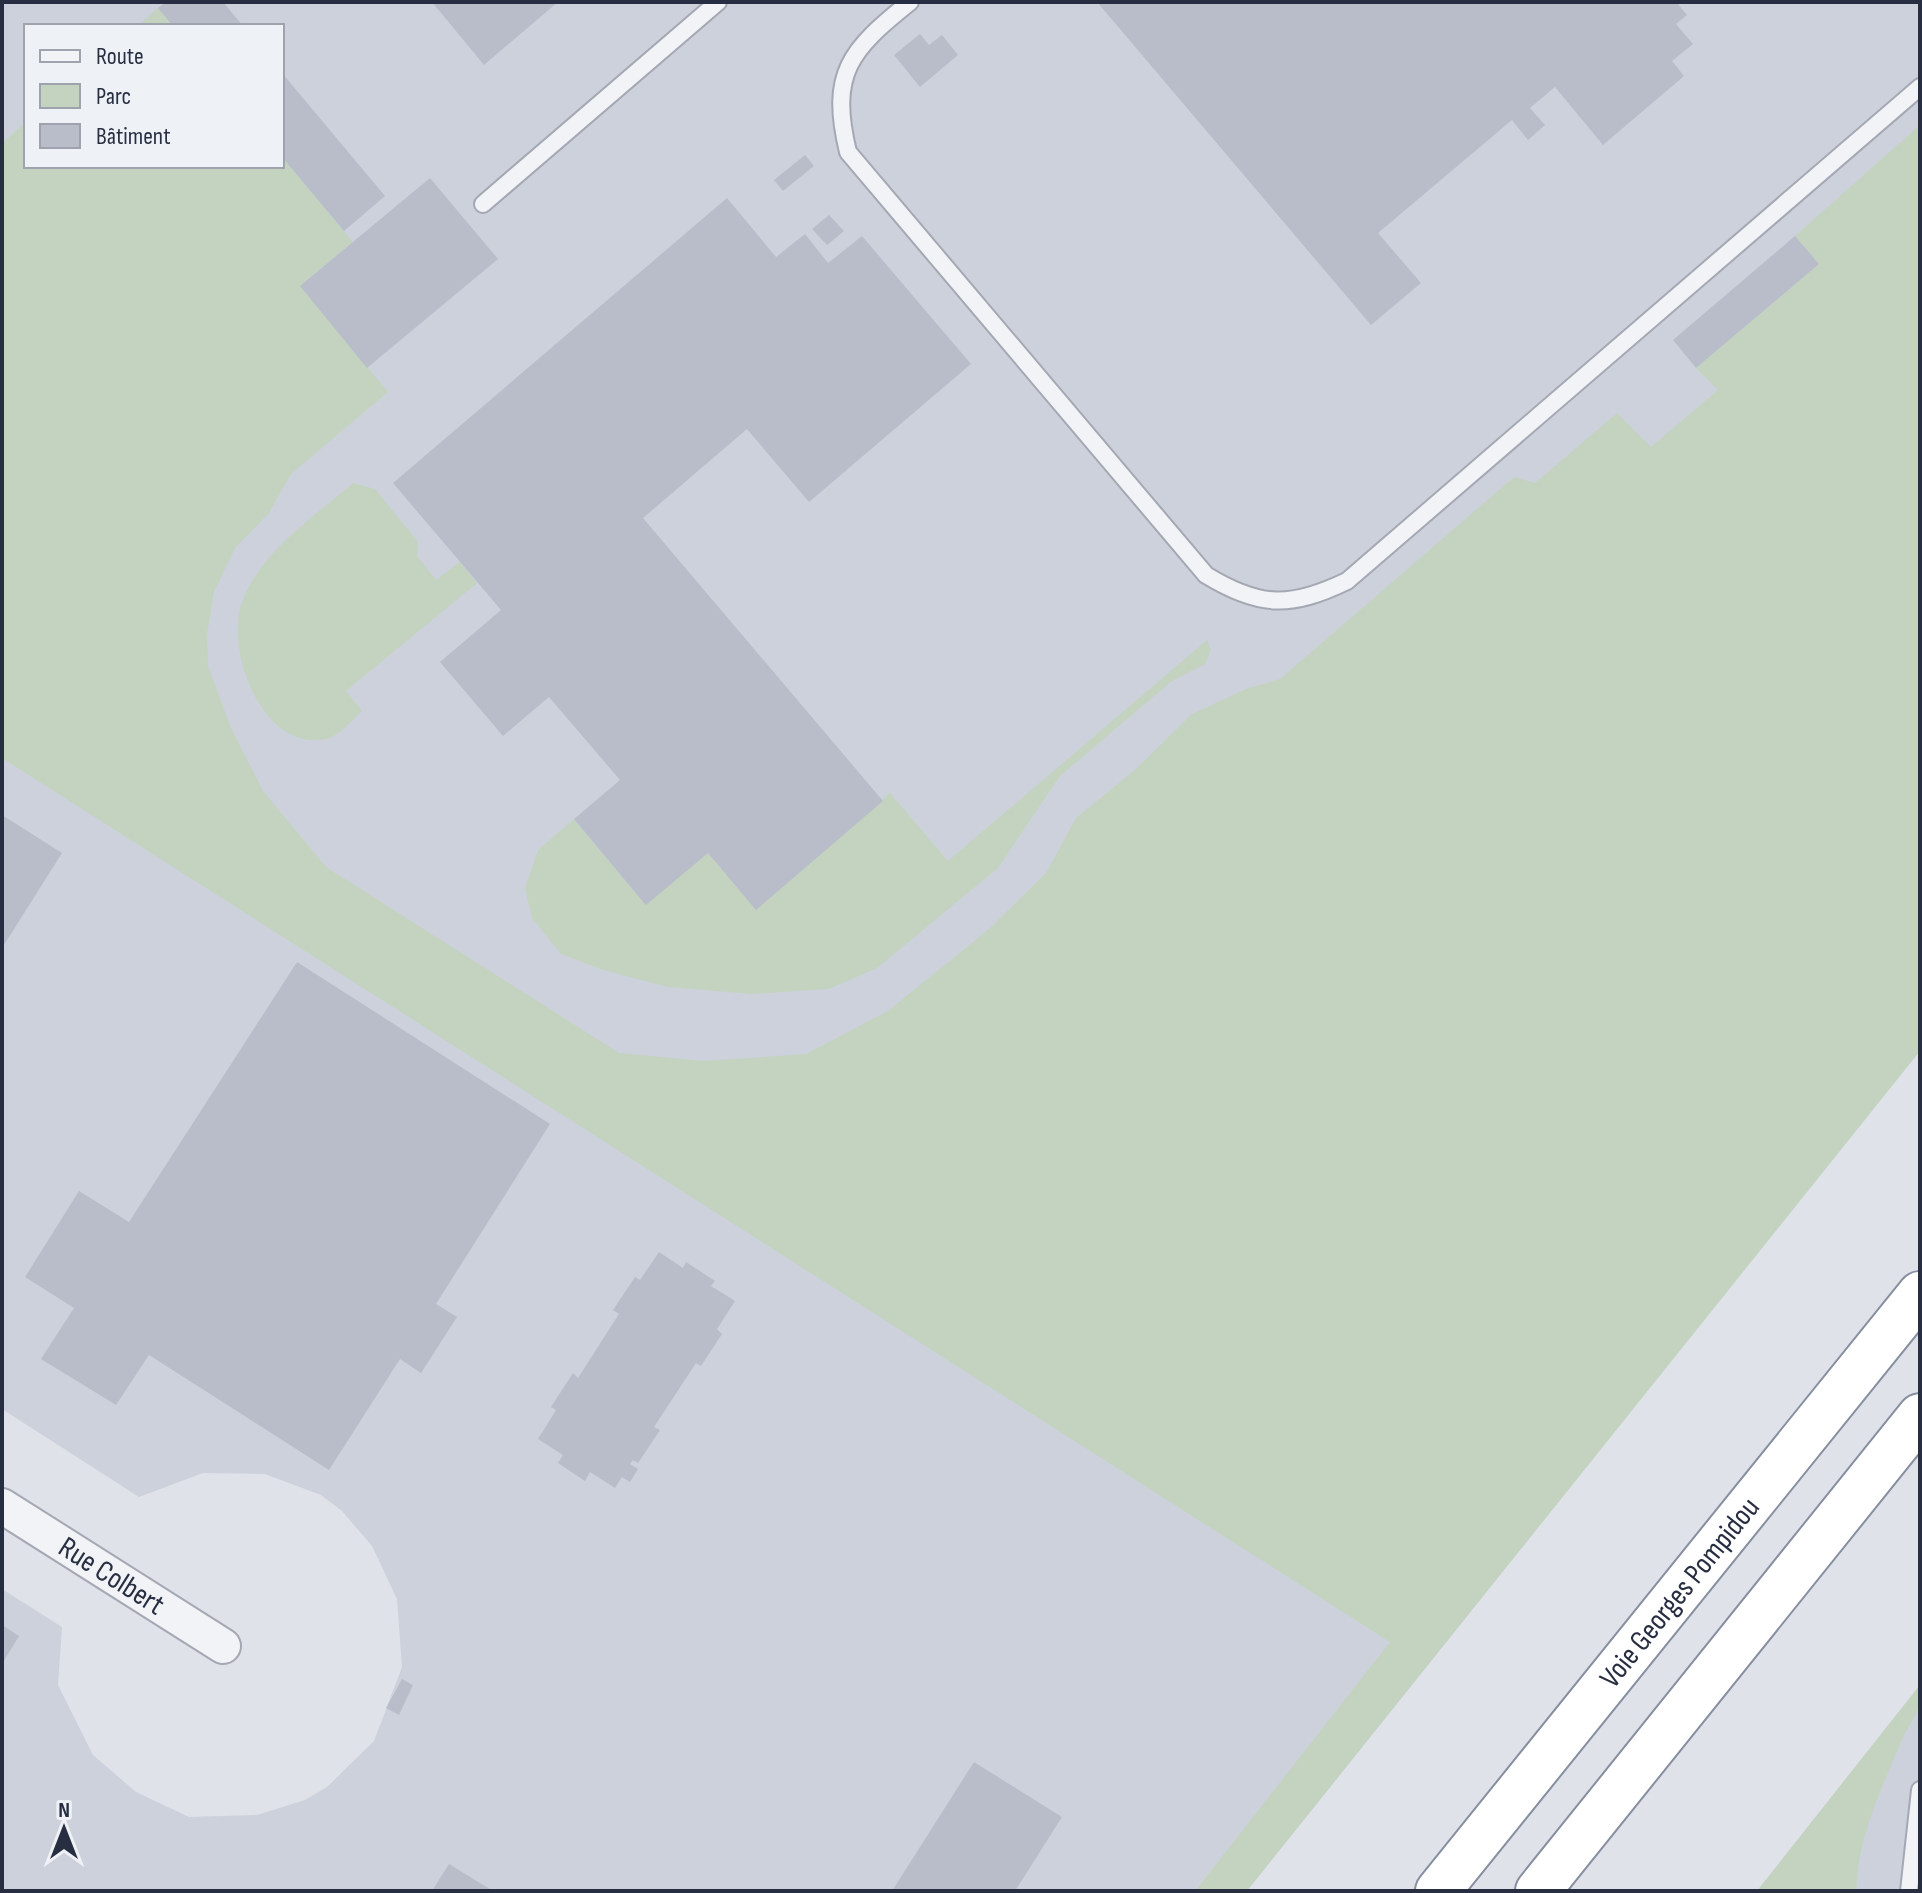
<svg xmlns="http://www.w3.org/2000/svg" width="1922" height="1893" font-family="'Sofia Sans Condensed',sans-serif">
<rect width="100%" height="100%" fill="#dfe2e9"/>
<!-- built -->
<g fill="#cdd1db" fill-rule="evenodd">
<path d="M2 2H1920V980L1195 1891H2V1589L62 1627 58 1685 93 1755 136 1792 189 1817 257 1815 305 1800 327 1787 374 1741 402 1667 397 1599 372 1546 342 1511 321 1495 265 1474 203 1473 139 1497 2 1409ZM26 26H282V166H26Z"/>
<path d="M1920 1685V1891H1757Z"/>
</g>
<!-- green -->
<g fill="#c3d3c0">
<path d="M158 8 173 26H138Z"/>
<path d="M26 122V166H282V157L353 242 300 286 388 392 291 474 269 513 235 548 214 592 207 634 208 666 231 728 263 791 326 867 619 1053 704 1061 806 1054 888 1011 989 929 1046 873 1076 818 1136 769 1192 714 1246 689 1280 679 1514 477 1535 483 1617 413 1651 447 1718 390 1696 368 1819 264 1795 236 1920 125V1051L1247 1891H1195L1390 1642 2 758V143Z"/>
<path d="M353 483 375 489 418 542 417 556 436 580 460 562 477 583 346 691 362 711C353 719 340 735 329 738 264 756 224 651 242 602 261 551 313 518 353 483Z"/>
<path d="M1207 640 1211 650 1205 664 1172 681 1060 776 998 868 877 968 829 989 752 994 668 987 603 970 561 954 532 918 525 888 538 850 574 819 644 903 708 853 754 907 890 793 948 861Z"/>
<path d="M1920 1685C1920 1719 1913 1714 1901 1742 1882 1788 1856 1840 1857 1891H1757Z"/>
</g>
<!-- building -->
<g fill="#b9bdc9">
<path d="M166 2H223L243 26H173L158 8Z"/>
<path d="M432 2H558L484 65Z"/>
<path d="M1097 2H1676L1687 15 1676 24 1693 44 1672 61 1684 76 1603 145 1555 87 1530 108 1545 125 1528 140 1512 120 1378 233 1421 283 1371 325Z"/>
<path d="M920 34 929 45 942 35 958 55 920 87 894 55Z"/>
<path d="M282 73 385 196 344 231 282 157Z"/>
<path d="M805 155 814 166 783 191 774 180Z"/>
<path d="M430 178 498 259 367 368 300 286Z"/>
<path d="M727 198 776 257 805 234 828 263 862 236 971 364 809 502 747 429 643 518 883 801 756 910 708 853 646 905 644 903 574 819 620 780 549 697 503 736 440 662 501 610 393 483Z"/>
<path d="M829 215 844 231 827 245 812 229Z"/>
<path d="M1795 236 1819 264 1696 368 1673 340Z"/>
<path d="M2 815 62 853 2 948Z"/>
<path d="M297 962 550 1124 436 1304 457 1317 421 1373 400 1359 329 1470 149 1355 116 1405 41 1359 74 1308 25 1277 79 1191 129 1222Z"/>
<path d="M659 1252 683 1268 686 1262 715 1281 711 1286 735 1301 717 1329 722 1334 701 1366 696 1363 654 1427 660 1430 638 1463 633 1460 630 1464 638 1469 630 1482 622 1477 615 1488 590 1472 585 1481 558 1463 563 1455 538 1439 556 1410 551 1407 573 1373 578 1378 619 1314 613 1310 635 1277 640 1280Z"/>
<path d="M2 1625 19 1636 2 1664Z"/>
<path d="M402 1679 413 1685 399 1715 386 1708Z"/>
<path d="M974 1762 1062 1817 1015 1891H892Z"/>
<path d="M449 1864 493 1891H432Z"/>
</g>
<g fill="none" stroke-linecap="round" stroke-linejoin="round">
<defs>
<g id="lane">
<path d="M910 2C850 50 829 73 848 152L1206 575C1260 608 1291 608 1347 581L1920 87"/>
<path d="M483 204 718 2"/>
<path d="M1909 1891 1920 1790"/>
</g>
<g id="street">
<path id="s1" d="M2 1506 223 1646"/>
</g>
<g id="highway">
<path id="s2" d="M1438 1891 1920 1294"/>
<path d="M1538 1891 1920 1416"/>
</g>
</defs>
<!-- lane casing -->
<use href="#lane" stroke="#a4a8b3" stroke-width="20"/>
<!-- street casing -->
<use href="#street" stroke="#a4a8b3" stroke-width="38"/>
<!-- highway casing -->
<use href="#highway" stroke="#868ea0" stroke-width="48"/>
<!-- lane -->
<use href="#lane" stroke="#f2f3f7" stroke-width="16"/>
<!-- street -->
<use href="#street" stroke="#f2f3f7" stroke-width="34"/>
<!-- highway -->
<use href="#highway" stroke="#fff" stroke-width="44"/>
</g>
<g text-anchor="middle" stroke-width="8" stroke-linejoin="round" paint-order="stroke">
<!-- street labels -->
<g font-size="30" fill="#272e41" stroke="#eef1f6">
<text dy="10" stroke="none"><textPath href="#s1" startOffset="130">Rue Colbert</textPath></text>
<text dy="10" stroke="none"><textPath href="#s2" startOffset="384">Voie Georges Pompidou</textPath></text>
</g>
</g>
<!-- border -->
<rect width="1922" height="1893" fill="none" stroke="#272e41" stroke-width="8"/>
<!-- legend -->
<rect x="24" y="24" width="260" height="144" fill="#eef1f6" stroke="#9ea3ae" stroke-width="2"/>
<rect x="40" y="50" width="40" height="12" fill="#f2f3f7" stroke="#9ea3ae" stroke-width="2"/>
<text x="96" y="64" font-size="24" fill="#272e41">Route</text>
<rect x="40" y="84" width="40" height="24" fill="#c3d3c0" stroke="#9ea3ae" stroke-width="2"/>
<text x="96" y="104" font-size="24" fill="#272e41">Parc</text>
<rect x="40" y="124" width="40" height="24" fill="#b9bdc9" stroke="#9ea3ae" stroke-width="2"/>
<text x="96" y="144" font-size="24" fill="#272e41">Bâtiment</text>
<!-- north arrow -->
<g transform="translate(64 1829)" stroke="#eef1f6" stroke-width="6" paint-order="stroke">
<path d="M0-6L14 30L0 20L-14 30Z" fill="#272e41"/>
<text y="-12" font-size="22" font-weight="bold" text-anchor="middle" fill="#272e41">N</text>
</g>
</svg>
